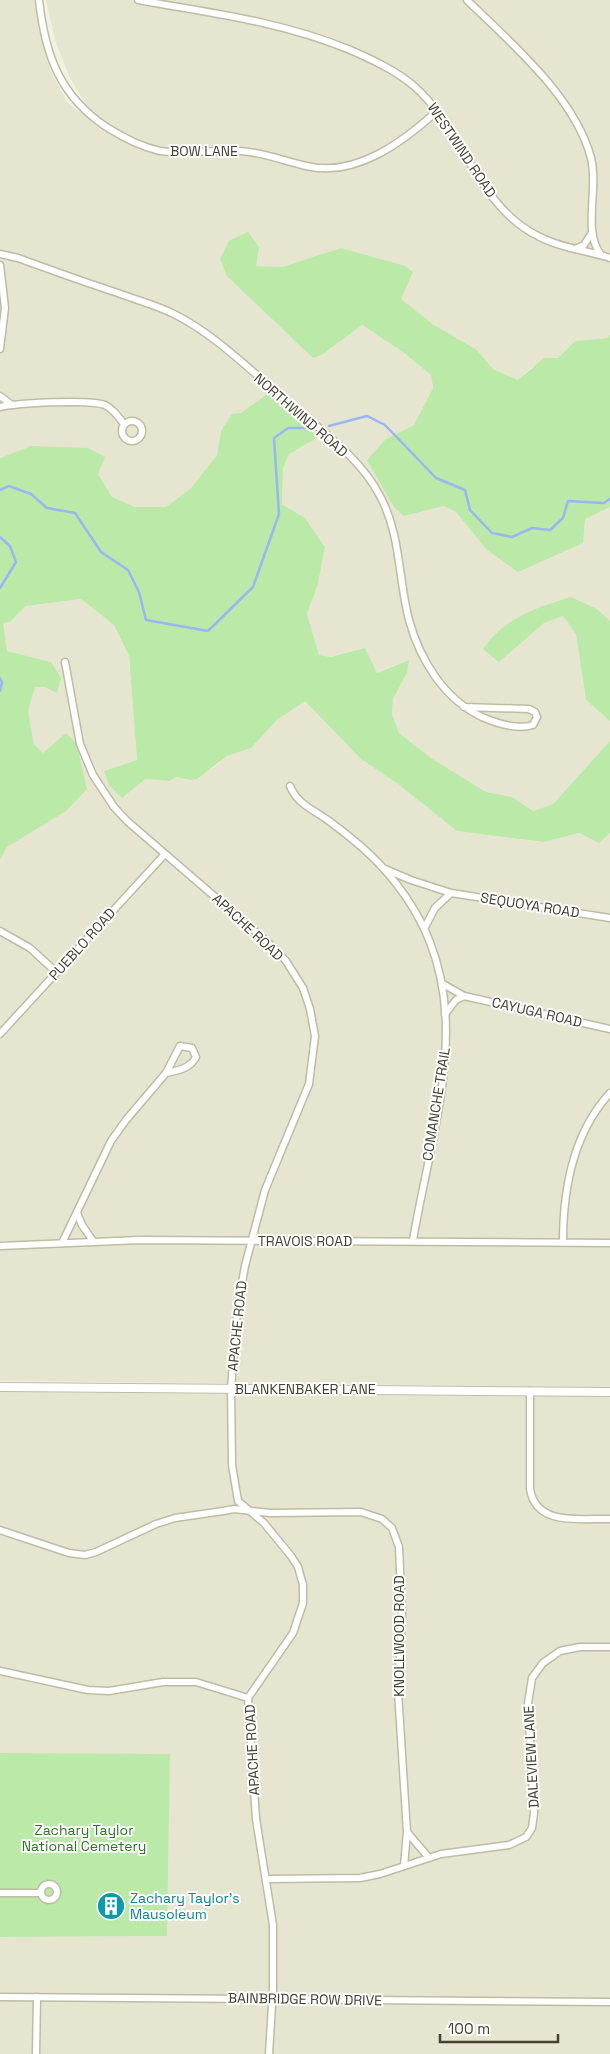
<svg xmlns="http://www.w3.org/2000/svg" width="610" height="2054" font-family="'Space Grotesk',sans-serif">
<rect width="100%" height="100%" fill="#f2f2e2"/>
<!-- residential -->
<g fill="#e6e5d0">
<path d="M0 0H34L39 31 51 72 67 102 79 112 86 105 69 76 55 40 46 0H610V334L608 338 575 341 558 358 532 367 518 380 493 369 477 350 434 325 400 299 413 272 341 248 282 267 256 266 229 241 323 354 362 325 403 352 431 375 433 388 414 425 386 439 404 516 444 506 456 512 486 549 585 519 610 507V621L571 597 499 662 544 623 563 616 576 634 586 700 610 721V741L553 804 533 811 512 797 486 792 431 758 399 733 392 714 393 699 407 673 408 660 377 673 365 649 331 657 319 655 307 614 318 584 325 547 305 518 282 504 283 469 289 454 221 431 217 455 191 488 166 507H135L112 497 98 474 31 446 0 458Z"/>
<path d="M81 599 114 625 129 656 137 760 104 771 145 779 170 781 176 777 191 780 213 768 227 756 251 748 277 720 305 700 361 759 398 784 457 831 544 842 579 833 599 843 610 833V1387L0 1381V860L7 847 29 832 67 733 43 753 34 744 28 711 35 687H45L50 662 7 651 2 623 10 622 26 606Z"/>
<path d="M0 1392 610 1397V2054H0V1937L167 1936 170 1755 0 1753Z"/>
</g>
<!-- green -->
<g fill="#bae9a8">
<path d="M248 232 259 247 256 266 282 267 341 248 405 266 413 272 401 299 434 325 477 350 493 369 518 380 544 358H558L575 341 608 338 610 334V507L585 519 583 543 518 572 486 549 456 512 444 506 404 516 394 507 367 460 386 439 414 425 433 388 431 375 403 352 362 325 323 354 313 358 227 276 220 259 229 241Z"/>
<path d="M269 393 318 437 289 454 283 469 282 504 305 518 325 547 318 584 307 614 319 655 331 657 365 648 377 673 409 660 407 673 393 699 392 714 399 733 431 758 486 792 512 797 533 811 553 804 610 741V833L599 843 579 833 544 842 457 831 398 784 361 759 305 701 277 720 251 748 227 756 197 779 191 780 176 777 170 781 145 779 122 798 109 785 104 771 137 760 129 656 114 625 81 599 26 606 10 622 3 623 7 651 51 662 61 678 57 693 45 687H35L28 711 34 744 43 753 66 733 76 743 87 789 66 811 7 847 0 860V458L31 446 88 448 105 457 98 474 112 497 135 507H166L191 488 217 455 221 431 232 414 241 413Z"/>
<path d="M571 597 597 609 610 621V721L586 700 576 634 563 616 544 623 499 662 483 649C507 616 534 609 571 597Z"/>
<path d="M0 1753 170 1754 167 1936 0 1937Z"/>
</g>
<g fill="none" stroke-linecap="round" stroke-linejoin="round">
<!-- stream -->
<g stroke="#9ab6f3" stroke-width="2.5">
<path d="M329 426 367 416 385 425 436 478 465 490 470 510 492 533 512 537 532 528 550 530 563 518 568 501 604 503 610 499"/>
<path d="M0 490 9 486 31 494 47 508 75 513 101 552 128 570 139 592 146 620 208 631 253 587 279 514 274 438 288 428H307"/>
<path d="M0 537 10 546 16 562 0 588"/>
<path d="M0 678 2 683 0 691"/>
</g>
<defs>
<g id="minor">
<path d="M39 0C45 55 60 97 108 128 124 138 142 147 160 151 187 155 213 149 240 151 263 152 284 161 306 166 355 178 403 142 437 111"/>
<path d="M138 0C211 13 279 21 348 49 371 59 395 70 414 86 463 129 477 206 538 236 560 248 586 250 610 258"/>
<path d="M467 0C511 43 575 97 591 158 599 190 582 230 601 255"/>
<path d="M575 249 584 245 591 234"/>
<path d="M0 254 18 258C51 270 84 282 118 293 136 300 156 305 174 314 214 334 248 368 282 397 316 427 359 455 380 496 401 535 398 578 409 620 420 660 444 699 482 717 496 723 518 730 533 725L537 717 535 712 529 709 464 707"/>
<path d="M0 265 5 308 0 349"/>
<path d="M0 396 12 405"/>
<path d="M0 407C18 403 89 399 105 405 113 409 119 417 124 424"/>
<circle cx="132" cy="431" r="10"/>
<path d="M65 662 80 744 93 775 114 807 127 821 272 946 286 961 303 988 310 1009 315 1036 309 1084 265 1190 245 1266 237 1311 231 1389 232 1465 238 1501 264 1523 291 1556 298 1567 303 1585V1603L293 1633 248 1698 256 1819 273 1925V1989L269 2054"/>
<path d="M290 786C297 804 314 810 329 821 348 835 367 850 383 868 487 983 436 1106 413 1240"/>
<path d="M385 869 411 880 451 893 610 918"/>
<path d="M425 927 435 908 451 893"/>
<path d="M0 931 30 948 56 972"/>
<path d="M443 984 464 996 610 1029"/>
<path d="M445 1014 456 1000 464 996"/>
<path d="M0 1034 165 854"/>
<path d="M77 1213 82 1225 93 1241"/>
<path d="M63 1241 111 1141 126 1120 166 1073 180 1046 192 1048 196 1057C191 1068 177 1071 166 1073"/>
<path d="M563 1242C563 1189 573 1133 610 1093"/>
<path d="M0 1246 140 1240 610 1243"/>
<path d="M530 1391V1489C536 1527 581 1518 610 1519"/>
<path d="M0 1530 69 1553 85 1555 96 1552 156 1524 175 1518 223 1511 234 1509 270 1513 361 1512 382 1519 392 1528 399 1547 402 1614 398 1692 407 1832 404 1866"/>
<path d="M0 1671 88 1690 109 1691 163 1682H196L248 1698"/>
<path d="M407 1832 429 1858"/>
<path d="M266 1879 360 1878 380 1874 441 1854 509 1845 526 1837 532 1828 534 1813 528 1703 532 1678 543 1663 560 1651 580 1647H610"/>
<circle cx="49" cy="1892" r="8"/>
<path d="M0 1893H41"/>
<path d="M0 1997 610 2002"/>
<path d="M36 2054 37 1997"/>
</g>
<path id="tertiary" d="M0 1387 610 1392"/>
</defs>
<!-- minor casing -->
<use href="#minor" stroke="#bebca4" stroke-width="9"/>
<!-- tertiary casing -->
<use href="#tertiary" stroke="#bebca4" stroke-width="10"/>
<!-- minor -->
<use href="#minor" stroke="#fff" stroke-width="6"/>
<!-- tertiary -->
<use href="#tertiary" stroke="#fff" stroke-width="8"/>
</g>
<!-- icons -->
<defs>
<symbol id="building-disc" viewBox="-11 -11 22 22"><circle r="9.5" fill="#0f9aa8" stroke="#fff"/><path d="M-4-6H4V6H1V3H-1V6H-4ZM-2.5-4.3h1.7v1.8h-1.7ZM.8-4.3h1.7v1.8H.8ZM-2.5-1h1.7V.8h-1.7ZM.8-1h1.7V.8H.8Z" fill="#fff"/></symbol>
</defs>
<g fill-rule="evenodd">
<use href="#building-disc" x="95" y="1890" width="32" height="32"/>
</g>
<g text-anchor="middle" stroke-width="4" stroke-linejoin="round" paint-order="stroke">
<!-- street labels -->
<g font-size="14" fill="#444232" stroke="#fff">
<text transform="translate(462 150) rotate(56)" y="5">WESTWIND ROAD</text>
<text x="204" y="156">BOW LANE</text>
<text transform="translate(301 415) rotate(41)" y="5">NORTHWIND ROAD</text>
<text transform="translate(530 905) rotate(9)" y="5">SEQUOYA ROAD</text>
<text transform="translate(248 927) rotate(43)" y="5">APACHE ROAD</text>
<text transform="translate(82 944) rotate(-48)" y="5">PUEBLO ROAD</text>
<text transform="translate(537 1012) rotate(13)" y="5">CAYUGA ROAD</text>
<text transform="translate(436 1104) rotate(-81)" y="5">COMANCHE TRAIL</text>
<text x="305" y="1246">TRAVOIS ROAD</text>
<text transform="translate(237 1326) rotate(-84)" y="5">APACHE ROAD</text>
<text x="305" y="1394">BLANKENBAKER LANE</text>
<text transform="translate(399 1636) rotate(-90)" y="5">KNOLLWOOD ROAD</text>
<text transform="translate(252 1750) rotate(-93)" y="5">APACHE ROAD</text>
<text transform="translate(531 1757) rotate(-93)" y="5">DALEVIEW LANE</text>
<text transform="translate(305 1999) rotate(1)" y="5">BAINBRIDGE ROW DRIVE</text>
</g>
<!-- park labels -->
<g font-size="14" fill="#2d7724" stroke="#fff">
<text x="84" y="1835">Zachary Taylor<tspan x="84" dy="16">National Cemetery</tspan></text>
</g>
<!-- culture labels -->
<g font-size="14" fill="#0d838f" stroke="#fff" text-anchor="start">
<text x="130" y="1903">Zachary Taylor's<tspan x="130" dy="16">Mausoleum</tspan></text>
</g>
</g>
<!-- scale -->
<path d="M440 2034v8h118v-8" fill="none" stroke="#444232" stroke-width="2.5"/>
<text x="448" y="2034" font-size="15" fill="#444232" stroke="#ffffff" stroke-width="4" paint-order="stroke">100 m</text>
</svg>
